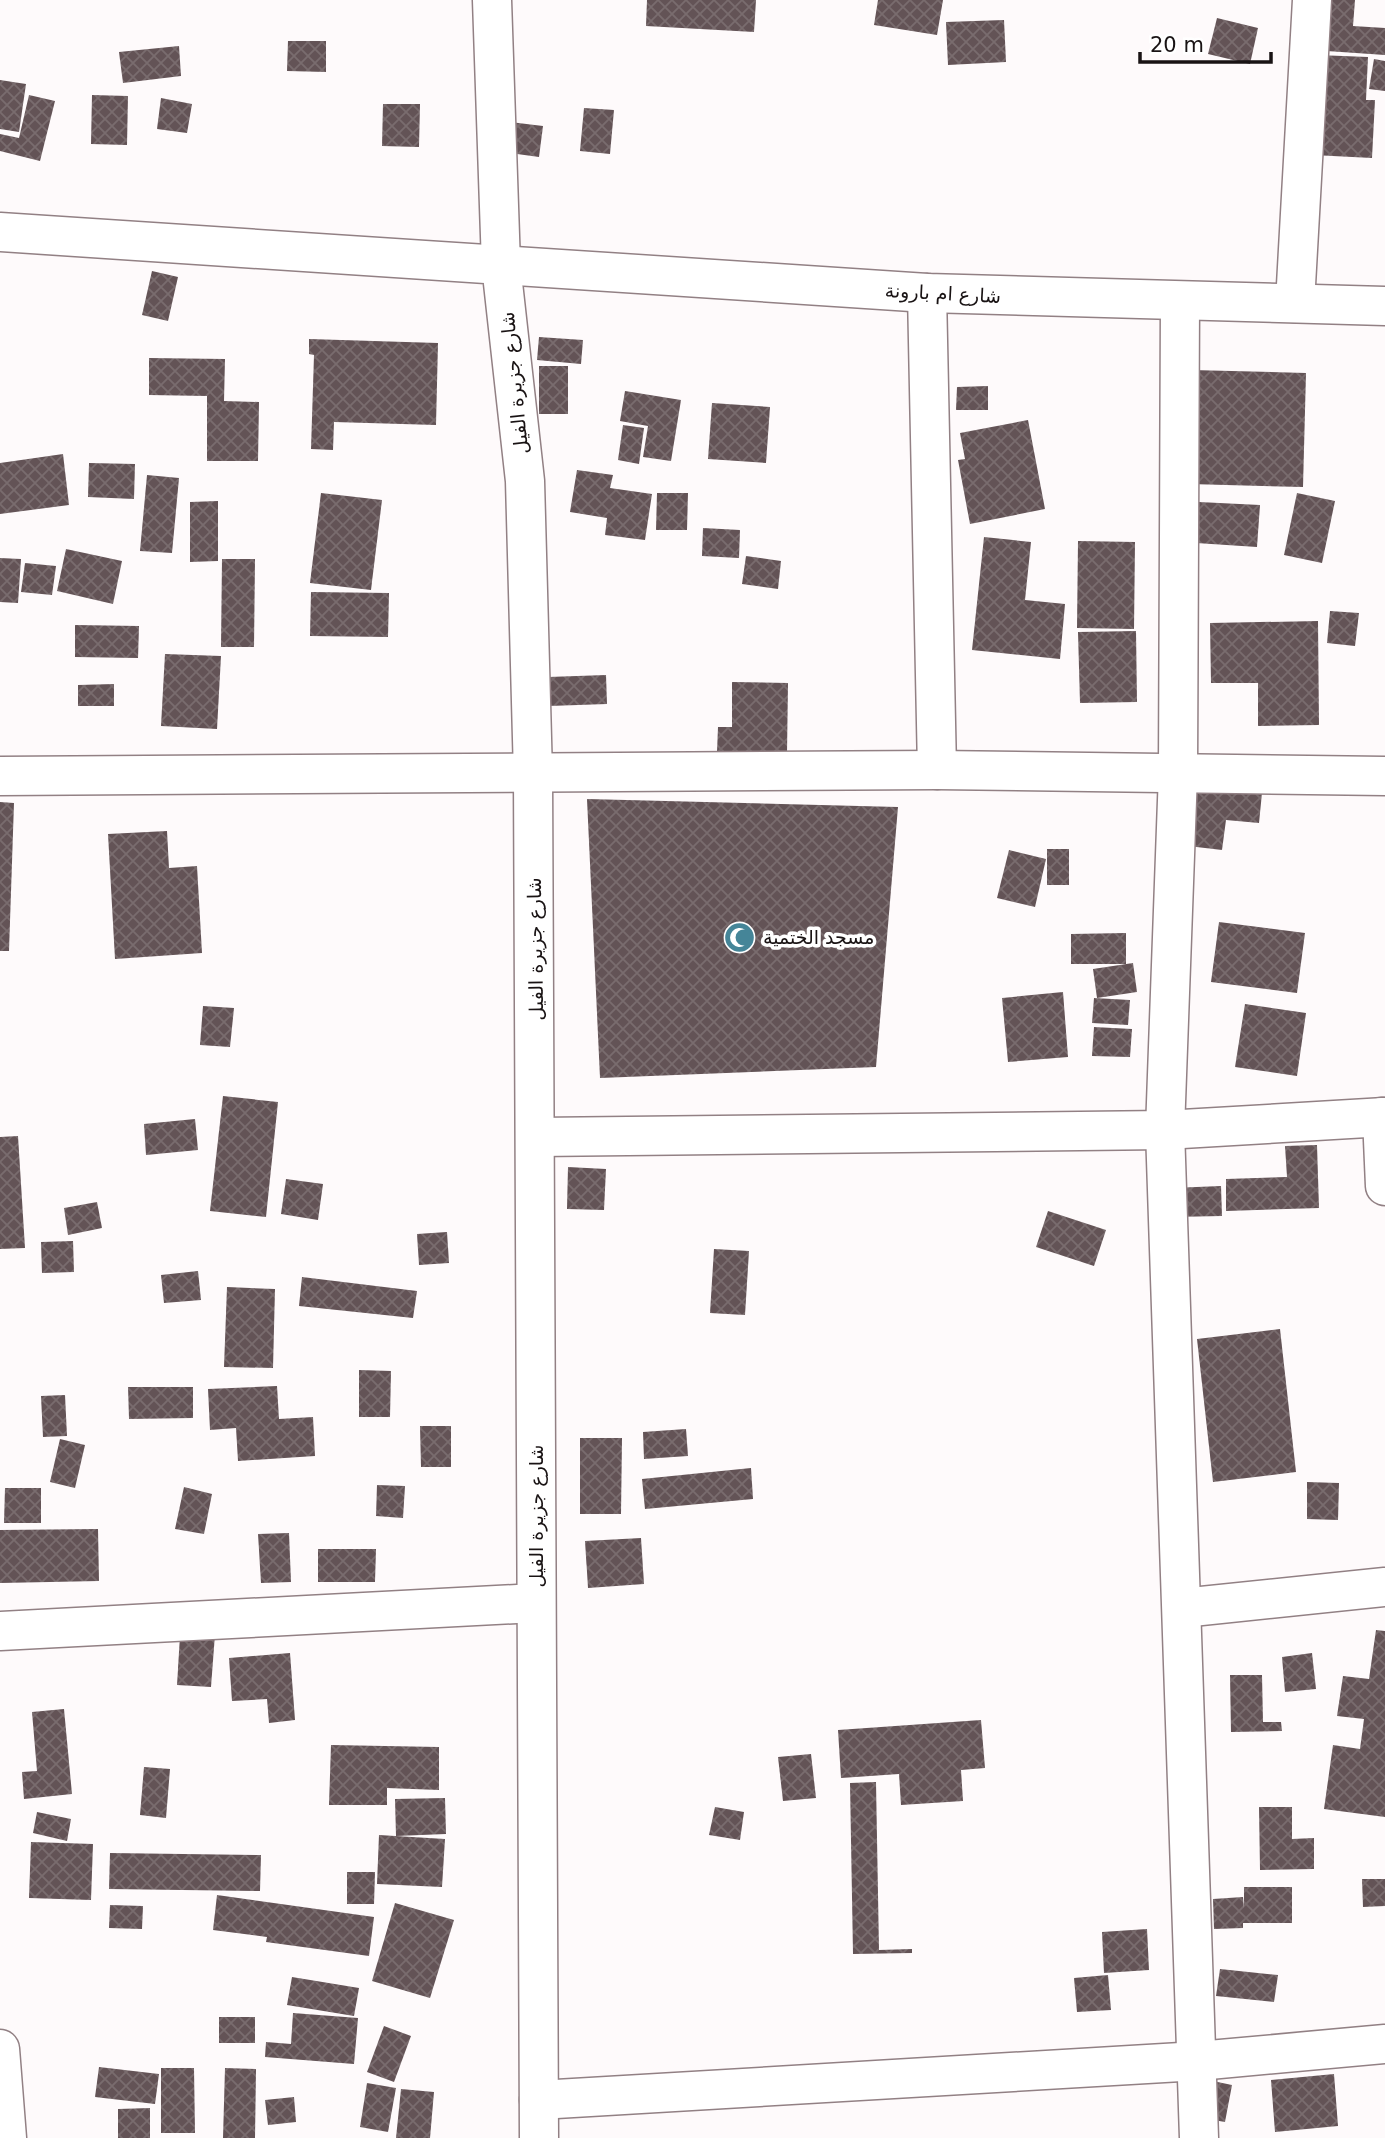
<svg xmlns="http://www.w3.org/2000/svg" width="1385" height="2138" font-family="'DejaVu Sans',Cairo,sans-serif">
<defs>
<pattern id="building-cross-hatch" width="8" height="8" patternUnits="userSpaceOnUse" patternTransform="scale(1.75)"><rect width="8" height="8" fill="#635356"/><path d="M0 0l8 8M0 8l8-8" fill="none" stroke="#796c6e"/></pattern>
</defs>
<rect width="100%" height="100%" fill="#fefafb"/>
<!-- building -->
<g fill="url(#building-cross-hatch)">
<path d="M647 0H756L754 32 646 26Z"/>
<path d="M878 0H943L937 35 874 25Z"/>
<path d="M1317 0H1355L1353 26 1385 28V55L1312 50Z"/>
<path d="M1217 18 1258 28 1250 64 1208 54Z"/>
<path d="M1004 20 1006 62 948 65 946 22Z"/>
<path d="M288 41H326V72L287 71Z"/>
<path d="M179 46 181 76 123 83 119 52Z"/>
<path d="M1317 55 1368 57 1366 100H1375L1372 158 1313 155Z"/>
<path d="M1374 59 1385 61V91L1369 89Z"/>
<path d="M0 80 26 84 19 132 0 129Z"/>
<path d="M29 95 55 101 40 161 0 151V134L19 138Z"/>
<path d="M92 95 128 96 127 145 91 144Z"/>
<path d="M161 98 192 104 187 133 157 129Z"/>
<path d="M383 104H420L419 147 382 146Z"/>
<path d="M584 108 614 110 610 154 580 151Z"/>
<path d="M486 119 543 126 539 157 482 149Z"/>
<path d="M152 271 178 277 168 321 142 315Z"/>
<path d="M539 337 583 340 581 364 537 360Z"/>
<path d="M309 339 438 343 436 425 334 422 333 450 311 449 314 355 309 354Z"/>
<path d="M149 358 225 359 224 401 259 402 258 461H207V396L149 395Z"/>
<rect x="539" y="366" width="29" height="48"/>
<path d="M1191 370 1306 373 1303 487 1189 484Z"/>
<path d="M988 386V410H956L957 387Z"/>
<path d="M625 391 681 400 671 461 643 457 648 426 620 421Z"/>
<path d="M712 403 770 407 766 463 708 459Z"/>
<path d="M1028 420 1045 509 970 524 958 460 965 459 960 433Z"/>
<path d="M623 425 644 428 639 464 618 460Z"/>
<path d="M63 454 69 505 0 514V463Z"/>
<path d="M89 463 135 464 134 499 88 497Z"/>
<path d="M577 470 613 475 610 488 652 494 645 540 605 535 607 518 570 512Z"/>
<path d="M147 475 179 478 172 553 140 551Z"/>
<path d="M321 493 382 500 371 590 310 583Z"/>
<path d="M657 493H688L687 530H656Z"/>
<path d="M1297 493 1335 501 1322 563 1284 555Z"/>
<path d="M218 501V561L190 562V502Z"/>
<path d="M1199 502 1260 505 1257 547 1196 543Z"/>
<path d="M703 528 740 530 739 558 702 556Z"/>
<path d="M984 537 1031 542 1025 600 1065 604 1060 659 972 650Z"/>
<path d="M1078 541 1135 542 1134 629 1077 628Z"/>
<path d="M66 549 122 561 113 604 57 591Z"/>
<path d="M746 556 781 561 778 589 742 584Z"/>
<path d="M0 558 21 559 18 603 0 602Z"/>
<path d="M222 559H255L254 647H221Z"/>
<path d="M25 563 56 566 52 595 21 592Z"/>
<path d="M311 592 389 593 388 637 310 636Z"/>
<path d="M1330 611 1359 613 1355 646 1327 643Z"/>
<path d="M1318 621 1319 725 1258 726V683H1211L1210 623Z"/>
<path d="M75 625 139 626 138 658 75 657Z"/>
<path d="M1136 631 1137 702 1080 703 1078 632Z"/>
<path d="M165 654 221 656 217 729 161 726Z"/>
<path d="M606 675 607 704 549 706 548 677Z"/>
<path d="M732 682 788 683 787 753 717 752 718 727H732Z"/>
<path d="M114 684V706H78V685Z"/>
<path d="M1195 786 1262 793 1259 823 1226 820 1222 850 1188 846Z"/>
<path d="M587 799 898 807 876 1067 600 1078Z"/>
<path d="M0 802 14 803 9 951H0Z"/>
<path d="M167 831 169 868 197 866 202 953 115 959 108 834Z"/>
<rect x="1047" y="849" width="22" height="36"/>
<path d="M1009 850 1046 859 1035 907 997 898Z"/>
<path d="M1219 922 1305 933 1297 993 1211 982Z"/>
<path d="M1126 933V964H1071V934Z"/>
<path d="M1133 963 1137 992 1097 998 1093 969Z"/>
<path d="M1063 992 1068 1057 1008 1062 1002 998Z"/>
<path d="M1094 998 1130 1000 1128 1025 1092 1023Z"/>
<path d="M1245 1004 1306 1013 1297 1076 1235 1067Z"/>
<path d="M203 1006 234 1008 230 1047 200 1045Z"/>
<path d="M1094 1027 1132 1029 1130 1057 1092 1056Z"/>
<path d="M223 1096 278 1102 266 1217 210 1211Z"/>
<path d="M195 1119 198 1150 146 1155 144 1124Z"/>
<path d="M18 1136 25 1248 0 1249V1137Z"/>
<path d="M1317 1145 1319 1208 1226 1211V1179L1287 1177 1285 1146Z"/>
<path d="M568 1167 606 1169 604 1210 567 1209Z"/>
<path d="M286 1179 323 1184 318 1220 281 1214Z"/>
<path d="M1221 1186 1222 1216 1173 1217 1172 1188Z"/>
<path d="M97 1202 102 1228 68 1235 64 1208Z"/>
<path d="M1048 1211 1106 1230 1094 1266 1036 1247Z"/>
<path d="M447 1232 449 1263 419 1265 417 1234Z"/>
<path d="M73 1241 74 1272 42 1273 41 1242Z"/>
<path d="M714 1249 749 1251 745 1315 710 1313Z"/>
<path d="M198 1271 201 1300 164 1303 161 1275Z"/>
<path d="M302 1277 417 1291 413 1318 299 1306Z"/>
<path d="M227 1287 275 1289 273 1368 224 1367Z"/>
<path d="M1280 1329 1296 1472 1213 1482 1197 1339Z"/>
<path d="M359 1370 391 1371 390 1417H359Z"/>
<path d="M277 1386 279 1419 313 1417 315 1456 238 1461 236 1428 210 1430 208 1389Z"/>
<path d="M128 1387H193V1418L129 1419Z"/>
<path d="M65 1395 67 1436 43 1437 41 1396Z"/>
<path d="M420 1426H451V1467H421Z"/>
<path d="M686 1429 688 1456 644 1459 643 1432Z"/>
<path d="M580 1438H622L621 1514H580Z"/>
<path d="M60 1439 85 1445 75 1488 50 1482Z"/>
<path d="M751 1468 753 1499 645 1509 642 1479Z"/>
<path d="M1307 1482 1339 1483 1338 1520 1307 1519Z"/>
<path d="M377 1485 405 1486 403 1518 376 1516Z"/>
<path d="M184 1487 212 1494 204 1534 175 1529Z"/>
<path d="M5 1488H41V1523H4Z"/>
<path d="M98 1529 99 1581 0 1583V1530Z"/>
<path d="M289 1533 291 1582 261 1583 258 1534Z"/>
<path d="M641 1538 644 1584 588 1588 585 1541Z"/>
<path d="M318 1549H376L375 1582H318Z"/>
<path d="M181 1619 216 1621 211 1687 177 1685Z"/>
<path d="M1376 1630 1385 1631V1817L1324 1809 1333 1745 1360 1749 1364 1719 1337 1716 1343 1676 1369 1679Z"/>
<path d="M290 1653 295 1720 269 1723 267 1699 232 1701 229 1658Z"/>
<path d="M1312 1653 1316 1689 1285 1692 1282 1657Z"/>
<path d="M1230 1675H1262L1263 1722H1281L1282 1731 1231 1732Z"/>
<path d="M64 1709 72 1794 24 1799 22 1772 37 1771 32 1712Z"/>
<path d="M981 1720 985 1768 961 1770 963 1801 901 1805 899 1774 841 1778 838 1730Z"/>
<path d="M331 1745 439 1747V1790L387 1788V1805H329Z"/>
<path d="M811 1754 816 1798 783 1801 778 1757Z"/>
<path d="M144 1767 170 1769 166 1818 140 1815Z"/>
<path d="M876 1782 879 1950 912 1949V1953L853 1954 850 1783Z"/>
<path d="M445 1798 446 1834 396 1836 395 1799Z"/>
<path d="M715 1807 744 1812 740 1840 709 1835Z"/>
<path d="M1259 1807H1292V1839L1314 1838V1869L1260 1870Z"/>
<path d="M37 1812 71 1819 67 1841 33 1833Z"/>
<path d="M379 1835 445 1839 442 1887 377 1884Z"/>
<path d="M31 1842 93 1844 91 1900 29 1898Z"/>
<path d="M110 1853 261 1855 260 1891 109 1889Z"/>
<path d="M347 1872H375L374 1904H347Z"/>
<path d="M1362 1879H1385V1906L1363 1907Z"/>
<path d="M1244 1887H1292V1923H1243V1928L1214 1929 1213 1899 1243 1897 1244 1908Z"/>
<path d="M217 1895 374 1917 369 1956 266 1942 267 1937 213 1930Z"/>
<path d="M395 1903 454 1920 430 1998 372 1981Z"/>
<path d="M110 1905 143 1906 142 1929 109 1928Z"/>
<path d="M1147 1929 1149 1970 1104 1973 1102 1932Z"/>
<path d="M1220 1969 1278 1975 1274 2002 1216 1996Z"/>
<path d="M1108 1975 1111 2010 1077 2012 1074 1978Z"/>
<path d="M292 1977 359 1988 354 2016 287 2005Z"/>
<path d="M293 2013 358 2018 354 2064 265 2057 266 2042 291 2044Z"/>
<rect x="219" y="2017" width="36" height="26"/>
<path d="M384 2026 411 2036 394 2082 367 2072Z"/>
<path d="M99 2067 159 2074 155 2104 95 2097Z"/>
<path d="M161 2068H194L195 2133H161Z"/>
<path d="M225 2068 256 2069 255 2138H223Z"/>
<path d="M1334 2074 1338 2126 1275 2132 1271 2080Z"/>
<path d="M1208 2080 1232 2085 1225 2122 1202 2118Z"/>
<path d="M367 2083 396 2088 388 2132 360 2127Z"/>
<path d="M401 2089 434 2092 430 2138H396Z"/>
<path d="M294 2097 296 2122 268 2125 265 2100Z"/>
<path d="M150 2108V2138H118V2109Z"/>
</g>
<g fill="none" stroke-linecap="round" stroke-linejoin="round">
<defs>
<g id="street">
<path d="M492 0 501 265"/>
<path d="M927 293 937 770"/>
<path d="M1180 301 1178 773 1165 1130 1199 2138"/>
<path d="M1295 303 1312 0"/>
<path d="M0 776 937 770 1385 776"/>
<path d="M1382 1117 1385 1186"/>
<path d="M537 1137 1165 1130 1385 1117"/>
<path d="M1182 1608 1385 1587"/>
<path d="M0 1631 535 1603"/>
<path d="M0 2049 7 2138"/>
<path d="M539 2100 1198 2061 1385 2044"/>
</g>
<g id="secondary">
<path d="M0 232 501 265 525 481 533 775 539 2138"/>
<path d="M501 265 927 293 1385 306"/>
</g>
</defs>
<!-- street casing -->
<use href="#street" stroke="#928084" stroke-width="41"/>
<!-- secondary casing -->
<use href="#secondary" stroke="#928084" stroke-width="41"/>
<!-- street -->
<use href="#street" stroke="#fff" stroke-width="38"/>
<!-- secondary -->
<use href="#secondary" stroke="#fff" stroke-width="38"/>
</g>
<!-- icons -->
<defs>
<symbol id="mosque-disc" viewBox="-11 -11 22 22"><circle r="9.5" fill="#458598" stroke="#fff"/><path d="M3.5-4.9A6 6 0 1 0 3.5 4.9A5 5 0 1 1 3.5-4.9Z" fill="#fff"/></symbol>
</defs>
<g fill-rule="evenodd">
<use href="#mosque-disc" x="722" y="920" width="35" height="35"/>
</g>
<g text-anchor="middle" stroke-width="7" stroke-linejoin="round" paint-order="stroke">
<!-- street labels -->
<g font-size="19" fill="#191314" stroke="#fff">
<text transform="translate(943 293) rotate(3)" y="7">شارع ام بارونة</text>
<text transform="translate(514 383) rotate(-96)" y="7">شارع جزيرة الفيل</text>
<text transform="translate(535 949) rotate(-91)" y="7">شارع جزيرة الفيل</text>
<text transform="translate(536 1516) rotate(-90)" y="7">شارع جزيرة الفيل</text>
</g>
<!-- poi labels -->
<g font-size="19" fill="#191314" stroke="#fff" text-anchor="start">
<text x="763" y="944">مسجد الختمية</text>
</g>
</g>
<!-- scale -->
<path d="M1140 52v10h131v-10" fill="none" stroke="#191314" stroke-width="3.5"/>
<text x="1150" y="52" font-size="21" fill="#191314" stroke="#ffffff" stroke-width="5" paint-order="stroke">20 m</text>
</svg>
